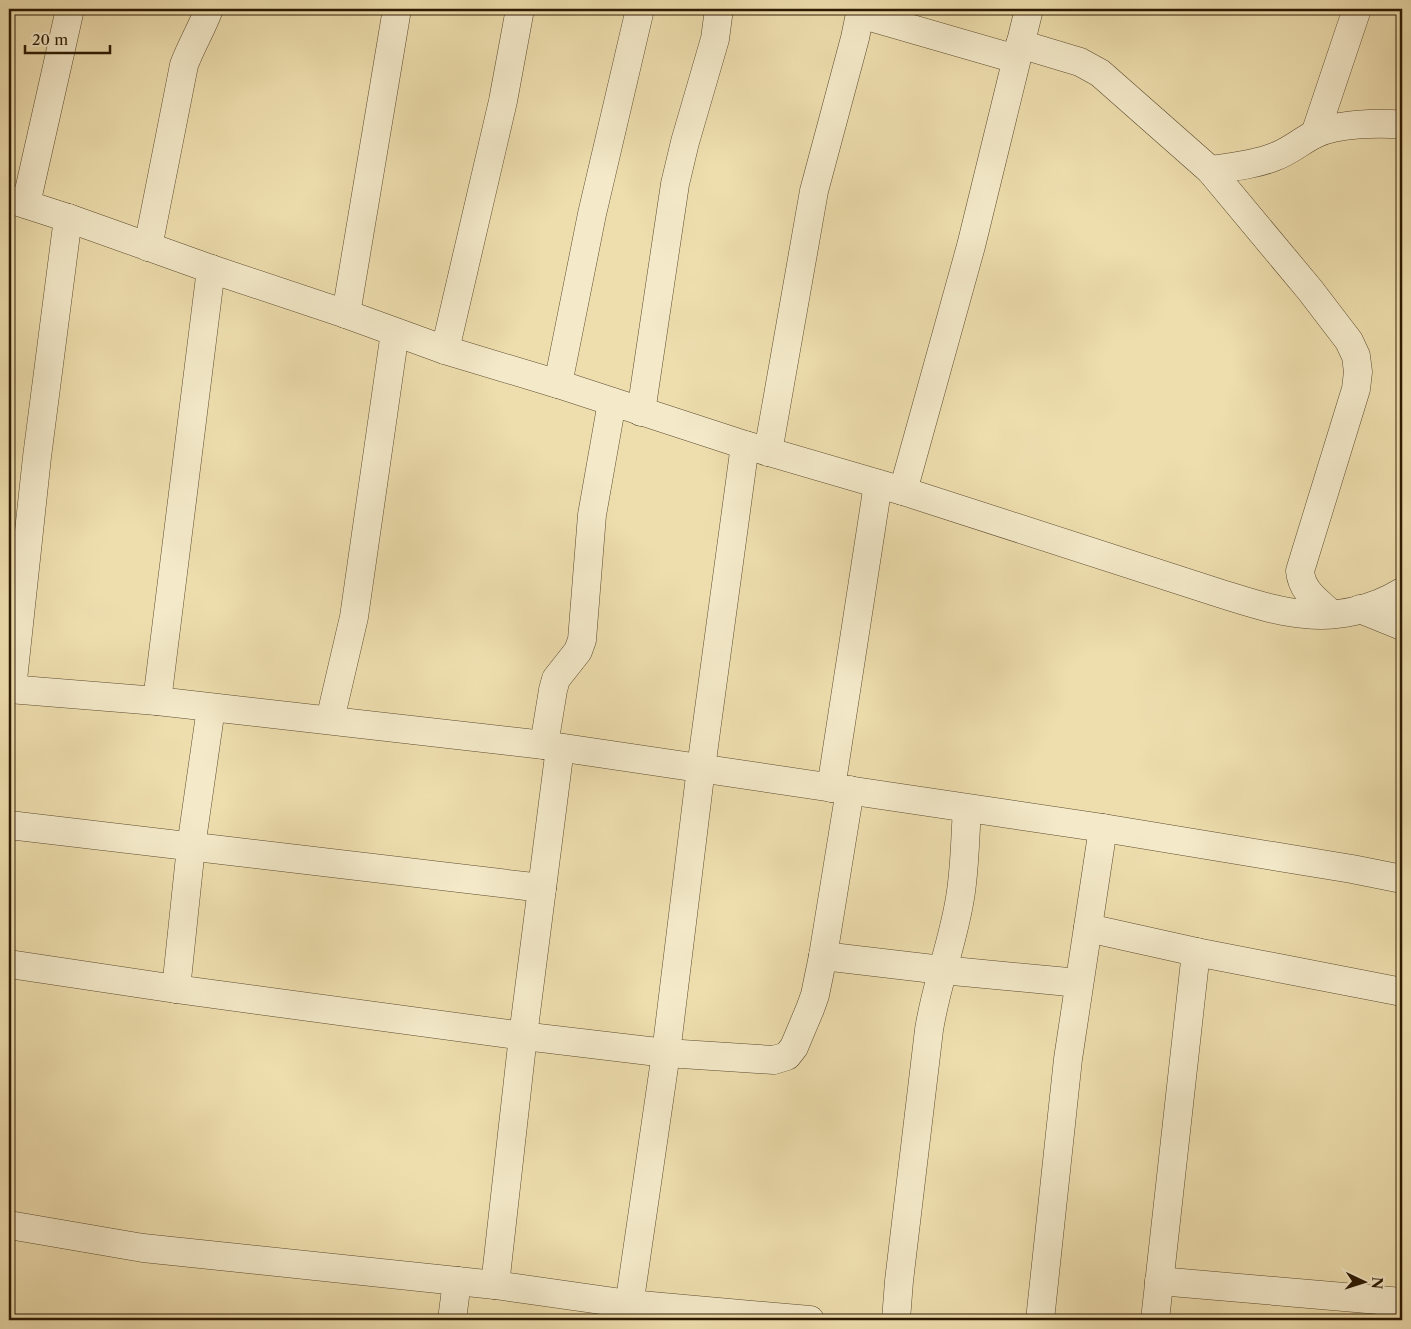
<svg xmlns="http://www.w3.org/2000/svg" width="1411" height="1329" font-family="'Libre Caslon Text',serif">
<rect width="100%" height="100%" fill="#eedeae"/>
<filter id="stains"><feTurbulence type="fractalNoise" baseFrequency=".004" numOctaves="4"/><feColorMatrix values="0 0 0 0 .2 0 0 0 0 .09 0 0 0 0 .02 0 0 0 .5 -.17"/></filter>
<radialGradient id="worn" r=".72"><stop offset=".6" stop-color="#630" stop-opacity="0"/><stop offset="1" stop-color="#630" stop-opacity=".3"/></radialGradient>
<g fill="none" stroke-linecap="round" stroke-linejoin="round">
<defs>
<g id="minor">
<path d="M860 14 1016 59"/>
<path d="M1020 44 1080 62 1100 73 1210 170 1310 290 1349 341 1356 356 1358 372 1356 389 1300 571C1302 592 1317 600 1331 614"/>
<path d="M1315 134 1357 9"/>
<path d="M1210 170C1231 167 1254 165 1274 157 1289 152 1301 141 1315 134 1336 124 1379 122 1402 125"/>
<path d="M9 199 68 218 211 269 346 314 445 350 558 384 745 445 903 491 1225 595C1251 603 1278 612 1305 614 1338 618 1374 609 1402 592"/>
<path d="M26 204 70 9"/>
<path d="M148 247 184 65C191 46 202 28 209 9"/>
<path d="M346 314 397 9"/>
<path d="M445 350 503 101 520 9"/>
<path d="M558 384 592 214 640 9"/>
<path d="M641 412 675 184 685 142 715 39 719 9"/>
<path d="M768 452 814 191 855 38 861 9"/>
<path d="M903 491 971 246 1029 9"/>
<path d="M1360 609 1402 626"/>
<path d="M9 689 157 701 544 745 1103 828 1352 869 1402 879"/>
<path d="M12 689 37 457 68 218"/>
<path d="M157 701 211 269"/>
<path d="M330 720 354 617 395 332"/>
<path d="M544 745 553 690 556 679 578 651 582 640 592 515 612 402"/>
<path d="M831 788 878 484"/>
<path d="M9 825 542 888"/>
<path d="M1088 928 1196 952 1402 992"/>
<path d="M823 956 942 970 1079 983"/>
<path d="M9 964 176 989 523 1036 666 1053 774 1060 787 1056 794 1047 810 1009 815 995 823 956 850 790"/>
<path d="M176 989 191 847 211 708"/>
<path d="M9 1225 143 1248 495 1285 629 1304 810 1320"/>
<path d="M1159 1281 1402 1302"/>
<path d="M495 1285 523 1036 560 748"/>
<path d="M452 1320 457 1281"/>
<path d="M627 1320 666 1053 701 768 745 445"/>
<path d="M896 1320 899 1281 929 1030C936 985 953 942 960 898 965 869 965 838 967 809"/>
<path d="M1040 1320 1068 1059 1103 828"/>
<path d="M1155 1320 1196 952"/>
</g>
</defs>
<!-- minor casing -->
<use href="#minor" stroke="#5c4b2e" stroke-width="29"/>
<!-- minor -->
<use href="#minor" stroke="#f4eaca" stroke-width="28"/>
</g>
<!-- margin -->
<rect width="1411" height="1329" fill="none" stroke="#eedeae" stroke-width="30"/>
<rect x="10" y="10" width="1391" height="1309" fill="none" stroke="#2c1a03" stroke-width="2.5"/>
<rect x="15" y="15" width="1381" height="1299" fill="none" stroke="#2c1a03"/>
<!-- north arrow -->
<g transform="translate(1364 1282) rotate(94)" stroke="#f4eaca" stroke-width="4" paint-order="stroke">
<path d="M0-4L9 19L0 12L-9 19Z" fill="#2c1a03"/>
<text y="-8" font-size="14" font-weight="bold" text-anchor="middle" fill="#2c1a03">N</text>
</g>
<!-- scale -->
<path d="M25 45v8h85v-8" fill="none" stroke="#2c1a03" stroke-width="2.5"/>
<text x="32" y="45" font-size="15" fill="#2c1a03" stroke="#f4eaca" stroke-width="4" paint-order="stroke">20 m</text>
<rect width="100%" height="100%" filter="url(#stains)"/>
<rect width="100%" height="100%" fill="url(#worn)"/>
</svg>
